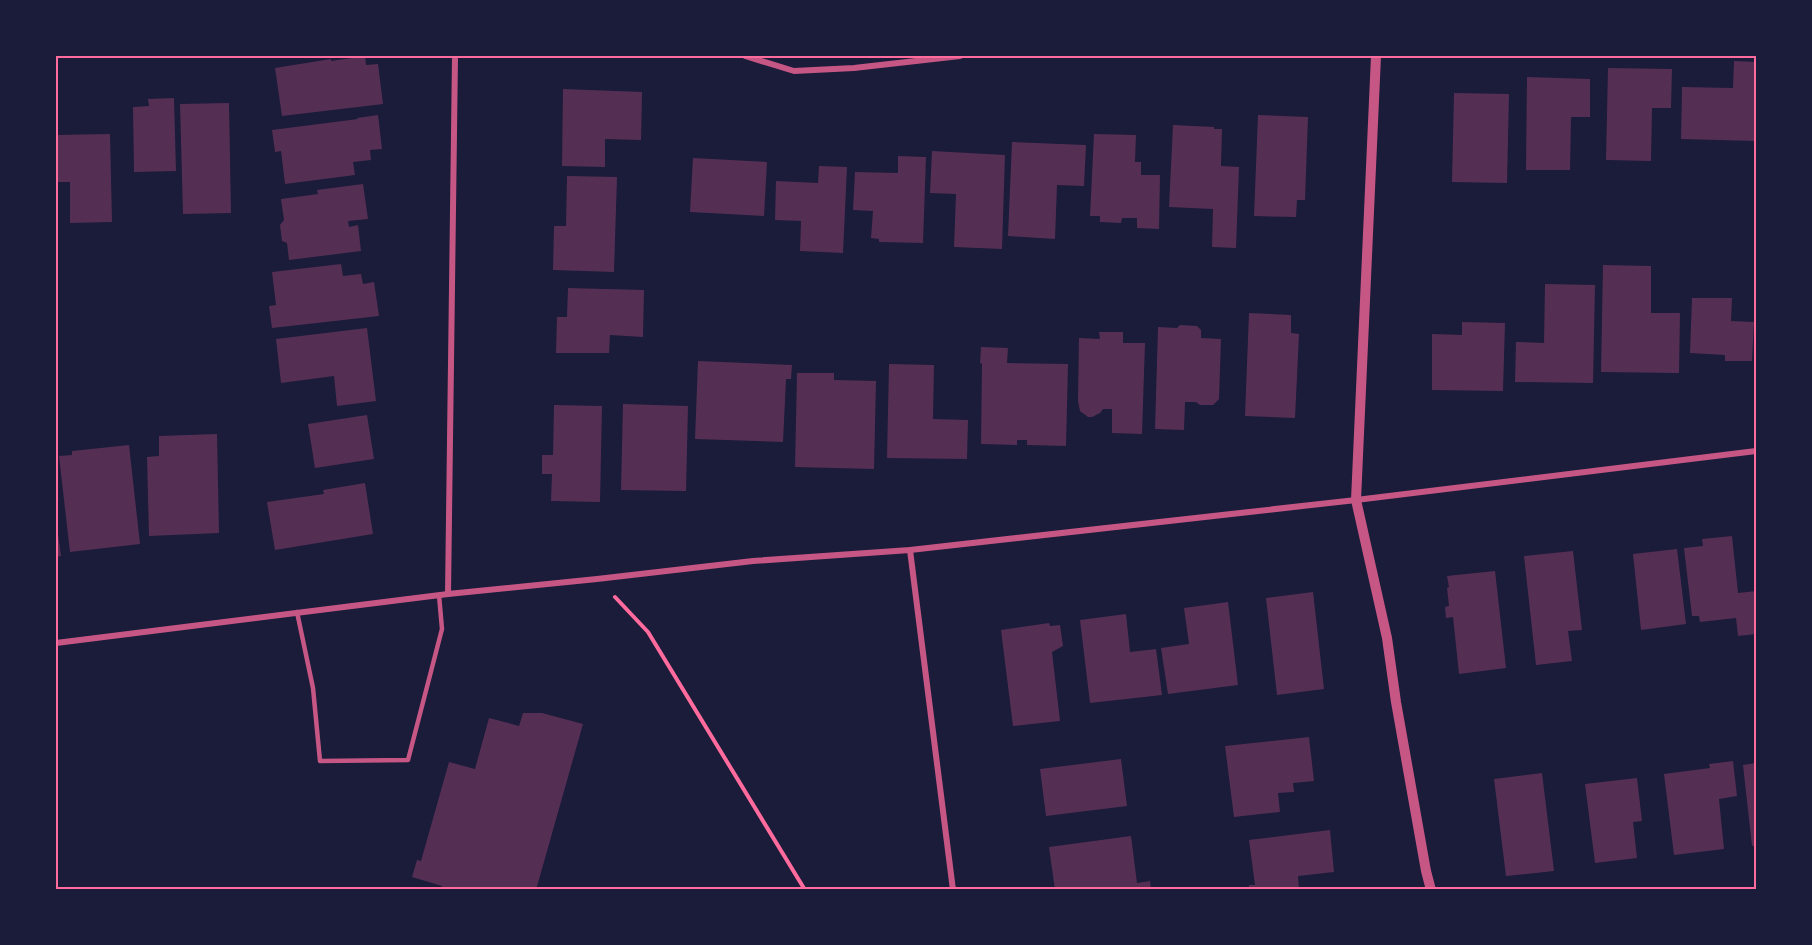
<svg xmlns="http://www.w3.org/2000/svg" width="1812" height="945" font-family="Signika,sans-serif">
<rect width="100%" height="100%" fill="#1b1b3a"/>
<!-- building -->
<g fill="#542f53">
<path d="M365 56 366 65 378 64 383 104 282 116 275 68 331 59V61Z"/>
<path d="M1734 61 1756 62V141L1681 139 1682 87 1733 88Z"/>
<path d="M1608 68 1672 69 1671 108H1652L1651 161 1606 160Z"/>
<path d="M1527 77 1590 79V117H1571L1570 170H1526Z"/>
<path d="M563 89 642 92 641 140 605 139V167L562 166Z"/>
<path d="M1454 93 1509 94 1507 183 1452 182Z"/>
<path d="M174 98 176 171 134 172 133 107 149 106 148 99Z"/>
<path d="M229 103 231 213 183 214 180 104Z"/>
<path d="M378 115 382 149 370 150 371 160 353 162 355 175 285 184 281 151 275 152 272 130 358 119 357 118Z"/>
<path d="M1258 115 1308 117 1305 200H1297L1296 217 1254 216Z"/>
<path d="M1173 125 1214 127V129H1222L1221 166 1239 167 1236 248 1212 247 1213 209 1169 207Z"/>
<path d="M110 134 112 222 70 223V182H56V135Z"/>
<path d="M1094 134 1136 135 1135 162H1141V175H1160L1159 229 1137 228V218H1122L1121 223 1100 222V216H1090Z"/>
<path d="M1012 142 1086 145 1084 186 1057 185 1055 239 1008 236Z"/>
<path d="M932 151 1005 155 1002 249 954 247 956 194 930 193Z"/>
<path d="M898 156 926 157 923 243 879 242V239L871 238 873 211 853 210 855 172 898 173Z"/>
<path d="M693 158 767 162 764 216 690 212Z"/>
<path d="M819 166 847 167 843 253 800 251 801 221 775 220 776 181 818 183Z"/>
<path d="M567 176 617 177 614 272 553 270 554 226H566Z"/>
<path d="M363 184 368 219 348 221 349 227 358 225 361 251 289 260 287 243 282 241 280 225 284 220 281 199 318 194 317 190Z"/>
<path d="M341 264 343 276 361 274 363 284 374 282 379 316 272 328 269 306 276 305 272 272Z"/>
<path d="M1603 265 1651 266V313H1680L1679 373 1601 372Z"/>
<path d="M1545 284 1595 285 1593 383 1515 382 1516 342 1544 343Z"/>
<path d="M568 288 644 290 643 337 610 335 609 353H556L557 317H567Z"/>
<path d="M1692 298H1732L1731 321 1754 322 1752 361H1725V355L1690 353Z"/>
<path d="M1249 313 1291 315V333L1299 334 1295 418 1245 416Z"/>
<path d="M1462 322 1505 323 1503 391 1432 390V334L1462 335Z"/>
<path d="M1180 325 1197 326 1201 330V338L1221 339 1219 399 1213 405H1200L1196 402H1185L1184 430 1155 429 1158 327 1177 328Z"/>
<path d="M367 328 376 401 337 406 334 376 281 383 276 339Z"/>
<path d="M1099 332H1123V343H1145L1142 434 1112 433V409H1103L1100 413 1092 417H1088L1080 411 1078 401 1079 338 1100 339Z"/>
<path d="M981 347 1008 348 1007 363 1068 364 1066 446 1027 445V440H1017V445L981 444 982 363 980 364Z"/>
<path d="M698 361 792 365 791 379H786L783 442 695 439Z"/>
<path d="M889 364 934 365 933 419 968 420 967 459 887 458Z"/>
<path d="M797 373H834V380L876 381 874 469 795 467Z"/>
<path d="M623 404 688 406 686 491 621 490Z"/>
<path d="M554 405 602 406 600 502 551 501 552 474H542V455H553Z"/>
<path d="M367 415 374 459 315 468 308 424Z"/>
<path d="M217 434 219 533 149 536 147 457 159 456V436Z"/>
<path d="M129 445 140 544 70 552 59 456 72 455V451Z"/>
<path d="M365 483 373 534 275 550 267 502 324 494 323 490Z"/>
<path d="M56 526H57L61 556 56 557Z"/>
<path d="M1732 536 1738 593 1756 591V634L1738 636 1736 618 1700 622 1699 616H1692L1684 548 1703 546 1702 539Z"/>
<path d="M1677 549 1686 624 1641 630 1633 554Z"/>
<path d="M1573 551 1582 630 1568 631 1572 661 1536 665 1524 556Z"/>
<path d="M1495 571 1506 668 1459 674 1453 617 1446 618 1445 607 1449 606 1447 588 1449 587 1447 576Z"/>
<path d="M1313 592 1324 689 1277 695 1266 598Z"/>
<path d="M1228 602 1238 685 1168 694 1161 648 1189 644 1184 608Z"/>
<path d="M1126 614 1130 652 1156 649 1162 695 1090 703 1080 620Z"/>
<path d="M1049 623 1050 626 1060 625 1063 646 1052 652 1060 721 1013 726 1001 630Z"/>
<path d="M523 713H542L583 724 536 890H441L442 886 412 877 417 860 421 861 449 762 475 769 489 718 519 726Z"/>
<path d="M1309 737 1314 781 1293 783 1294 792 1278 793 1280 812 1234 817 1225 746Z"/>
<path d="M1121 759 1127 806 1046 816 1040 769Z"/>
<path d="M1733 761 1737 796 1719 799 1724 849 1674 855 1664 774 1710 768 1709 764Z"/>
<path d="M1756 763V845L1752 846 1743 765Z"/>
<path d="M1542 773 1554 871 1506 876 1494 779Z"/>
<path d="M1637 778 1642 821 1633 822 1637 858 1595 863 1585 784Z"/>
<path d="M1330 830 1334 872 1298 876 1299 890H1249V885H1255L1249 840Z"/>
<path d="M1131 836 1137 883 1150 881 1151 890H1109V887L1092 890H1055L1049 847Z"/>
</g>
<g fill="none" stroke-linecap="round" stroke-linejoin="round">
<!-- path -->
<path stroke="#ff6b9d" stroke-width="4" d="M615 597 648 632 805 890"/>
<!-- service -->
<path stroke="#c65784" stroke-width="4.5" d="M297 612 313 688 320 761 408 760 442 629 439 595"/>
<!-- minor -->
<g stroke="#c65784" stroke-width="6">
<path d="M745 56 794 71 854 68 960 56"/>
<path d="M910 550 953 890"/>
<path d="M448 594 455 56"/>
<path d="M56 643 448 594 597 579 753 561 910 550 1356 500 1756 451"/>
</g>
<!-- tertiary -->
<path stroke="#c65784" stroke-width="10" d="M1376 56 1356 500 1387 638 1396 702 1426 871 1431 890"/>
</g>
<!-- border -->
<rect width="1812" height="945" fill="none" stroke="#1b1b3a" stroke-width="114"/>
<rect x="57" y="57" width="1698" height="831" fill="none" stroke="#ff6b9d" stroke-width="2"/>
</svg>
